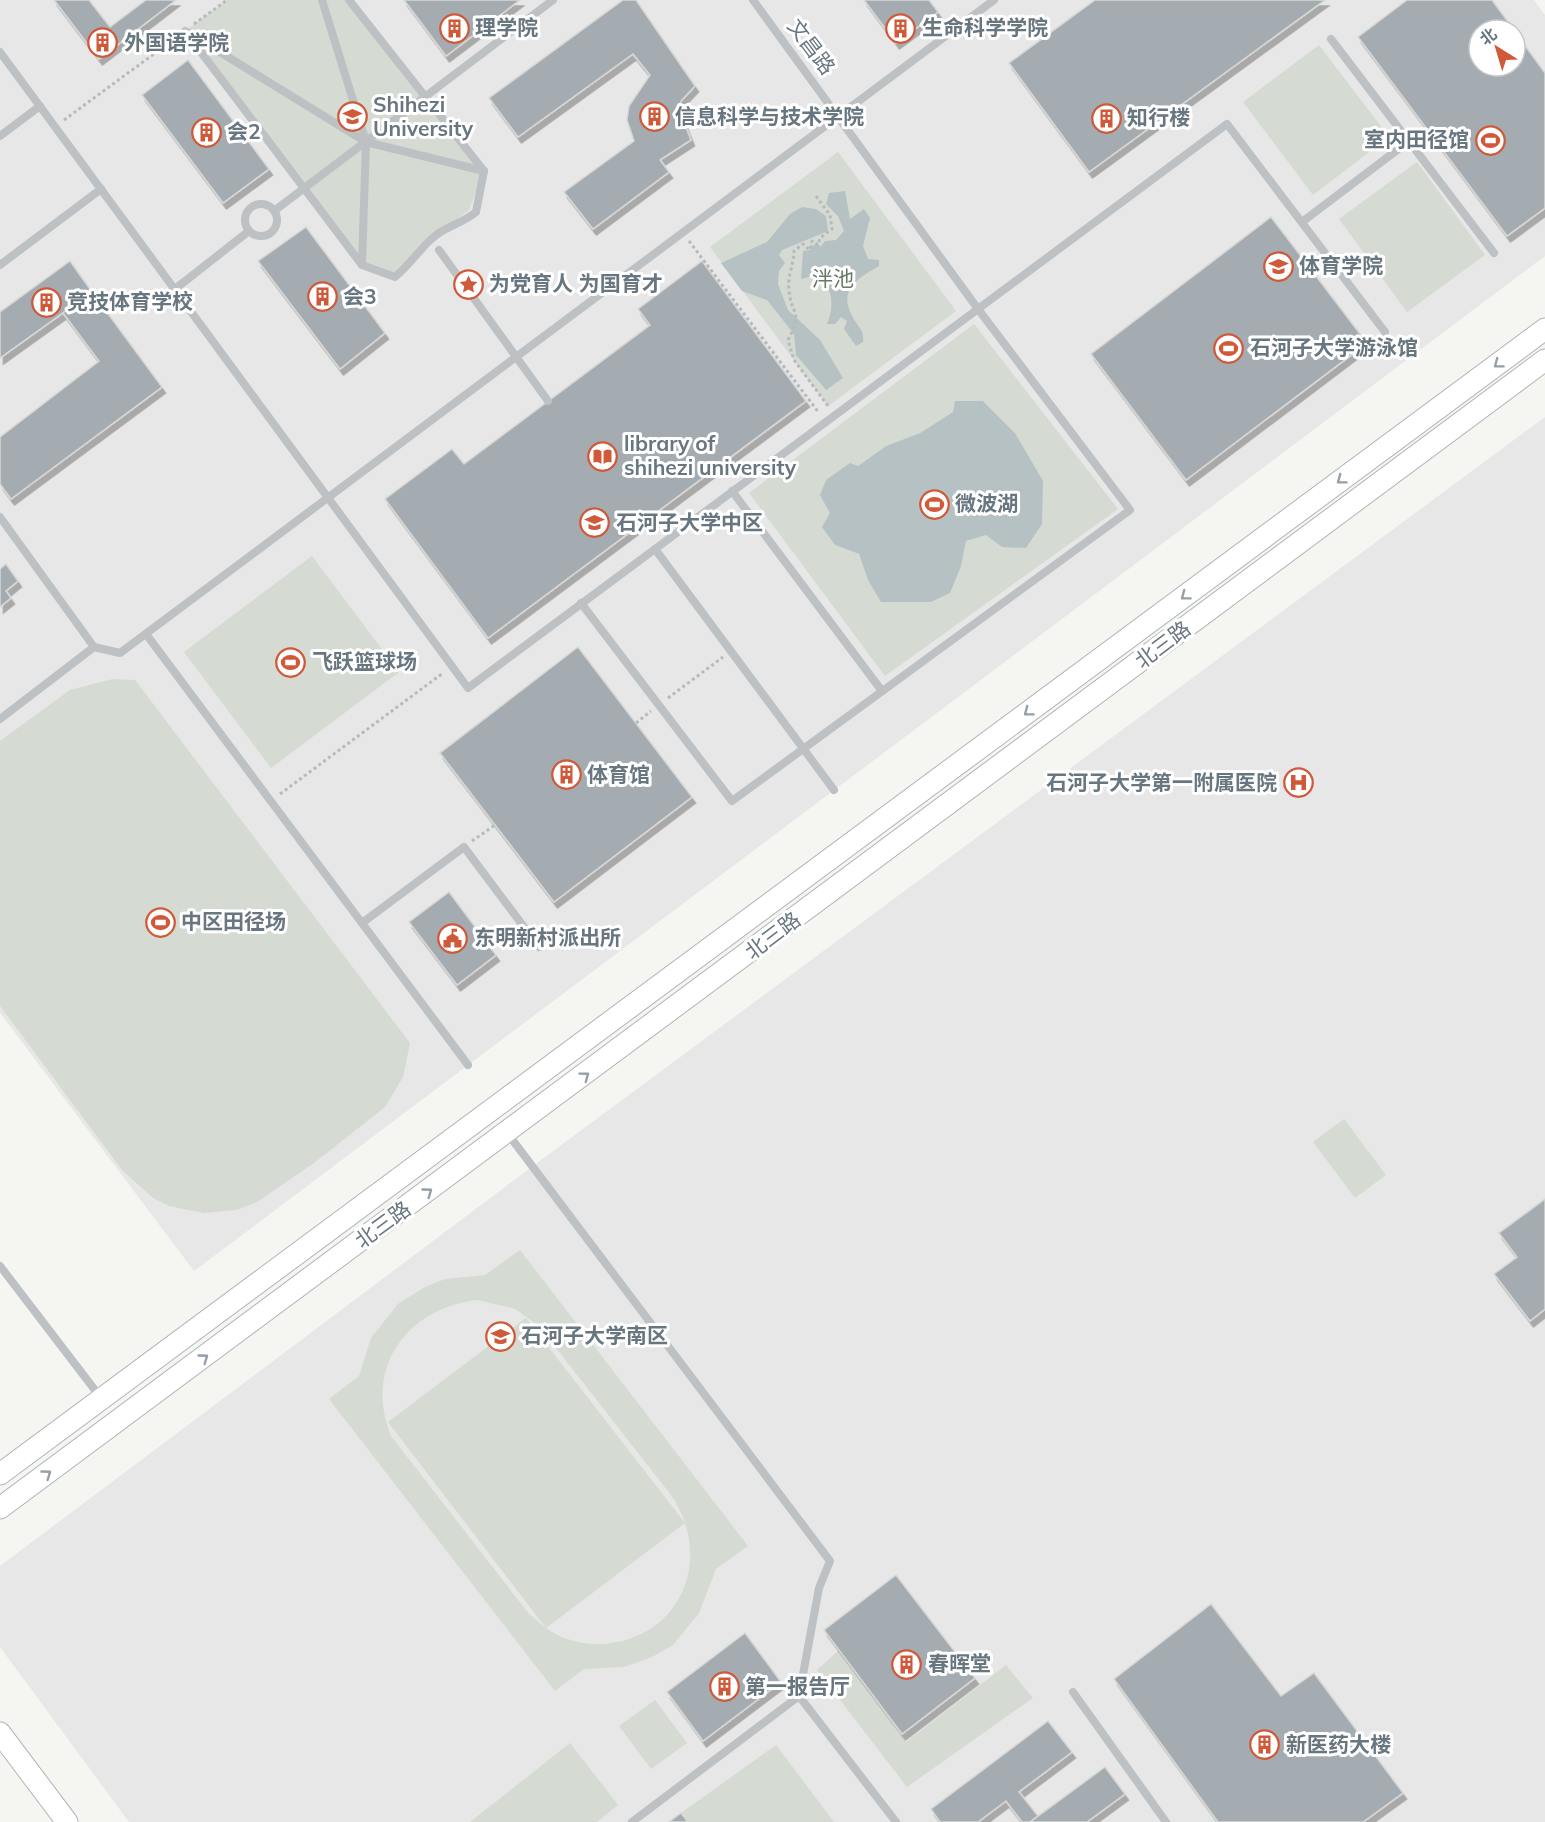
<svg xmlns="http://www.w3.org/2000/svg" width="1545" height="1822" font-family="Mulish,'Noto Sans SC',sans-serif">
<defs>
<filter id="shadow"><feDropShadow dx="3.5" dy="6" stdDeviation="0" flood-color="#0004"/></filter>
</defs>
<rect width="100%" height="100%" fill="#f5f5f2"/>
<!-- built -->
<g fill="#e6e7e6" fill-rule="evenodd">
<path d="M0 0H1534L1545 15V256L194 1271 0 1013ZM1479 30H1515V66H1479Z"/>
<path d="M1545 417V1822H129L0 1647V1566L533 1166Z"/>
</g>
<!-- green -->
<g fill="#d5dad2" fill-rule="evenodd">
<path d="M227 0H349L484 171 469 210 435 236 395 277 362 265 185 31Z"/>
<path d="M1319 45 1389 137 1313 195 1243 102Z"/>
<path d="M838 152 956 311 828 406 710 247Z"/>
<path d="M1417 162 1485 255 1407 312 1339 219Z"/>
<path d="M974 324 1118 509 885 676 749 493ZM956 401H983L1015 433 1002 547 986 534 966 541 961 566 868 580 859 554 835 545 823 527 858 466 886 446 920 433 953 412Z"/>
<path d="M312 556 399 672 271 768 184 652Z"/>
<path d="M113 679 135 680 410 1043 403 1077 385 1107 314 1163 257 1202 236 1210 204 1213 169 1206 153 1198 122 1170 0 1006V741L70 690Z"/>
<path d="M1344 1119 1386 1175 1355 1198 1313 1142Z"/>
<path d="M520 1250 748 1546 716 1569 699 1613 673 1645 652 1657 624 1667 584 1669 555 1691 329 1399 359 1376 371 1338 398 1304 425 1287 445 1279 485 1275ZM478 1300 515 1309 538 1325 671 1495C714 1557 682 1639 603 1644 584 1645 562 1640 546 1628L685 1523 526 1318 388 1422 546 1628 529 1614 391 1436C363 1368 408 1307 478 1300Z"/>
<path d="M839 1650 906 1742 1006 1665 1033 1698 907 1787 817 1670Z"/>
<path d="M655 1700 687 1743 651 1769 619 1726Z"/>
<path d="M570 1743 618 1805 597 1822H470Z"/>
<path d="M776 1745 834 1822H688L681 1813Z"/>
</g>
<!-- water -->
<g fill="#b6c1c4">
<path d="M845 191 850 219 864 209 870 218 863 246 868 259 879 260V266C853 281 837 292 855 321 861 330 864 331 863 342L856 346 844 329 847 321 841 317 835 324H827C835 305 832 290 820 274L801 279 803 251 810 250 813 245 821 246 825 241 836 240 844 231 838 216 826 204 829 193Z"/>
<path d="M802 207 816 209 826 216 828 231 782 250 779 255 785 263 779 271 778 284 788 310 820 340 843 378 826 390 796 355 794 334 767 300 742 291 721 263 767 242 790 214Z"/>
<path d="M955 401H983L1015 433 1043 481 1042 524 1026 548 1002 547 986 535 966 541 961 566 950 593 931 602H881L868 580 859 554 835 545 822 527 830 513 820 495 826 480 850 463 858 466 886 446 920 433 953 412Z"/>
</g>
<!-- building -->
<g fill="#a5acb1" stroke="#d7d7d5" stroke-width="1.5" filter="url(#shadow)">
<path d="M54 0H89L110 27 146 0H176L99 59Z"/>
<path d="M404 0H520L446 56Z"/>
<path d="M623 0H636L695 86 681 101 680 113 691 140 660 160 669 172 593 229 564 192 634 141 627 120 629 106 650 75 633 54 518 137 489 98Z"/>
<path d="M864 0H929L938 12 896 43Z"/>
<path d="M1095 0H1325L1089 172 1009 63Z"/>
<path d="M1407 0H1492L1514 30H1479V66H1515V32L1545 73V208L1507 236 1358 37Z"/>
<path d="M188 60 269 169 223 203 142 95Z"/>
<path d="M1271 217 1367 343 1186 480 1091 354Z"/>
<path d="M306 227 385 333 340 369 258 261Z"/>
<path d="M70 261 92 292 0 358V312Z"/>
<path d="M702 261 806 401 488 638 385 499 452 449 464 464 650 325 638 309Z"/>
<path d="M92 292 162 387 11 499 0 484V437L99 361 63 313Z"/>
<path d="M6 564 18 581 6 591 11 598 0 607V569Z"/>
<path d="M578 647 692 797 554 902 440 753Z"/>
<path d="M449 892 496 955 457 985 409 922Z"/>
<path d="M1545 1199V1309L1530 1321 1494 1274 1517 1257 1499 1233Z"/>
<path d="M896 1575 975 1678 902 1734 824 1630Z"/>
<path d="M1211 1604 1281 1696 1314 1673 1403 1793 1363 1822H1218L1114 1679Z"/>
<path d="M745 1633 781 1682 703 1741 667 1692Z"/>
<path d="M1048 1721 1072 1752 1019 1792 1038 1816 1030 1822H1022L1006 1801 978 1822H940L931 1809Z"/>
<path d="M1105 1767 1125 1794 1087 1822H1030Z"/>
<path d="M681 1813 688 1822H669Z"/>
</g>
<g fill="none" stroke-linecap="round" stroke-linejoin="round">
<defs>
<g id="secondary">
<path d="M0 1474 1545 329"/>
<path d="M0 1508 1545 360"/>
<path d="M0 1733 67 1822"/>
</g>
</defs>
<!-- secondary casing -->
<use href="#secondary" stroke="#b0b5b8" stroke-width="23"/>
<!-- path -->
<g stroke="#b7babc" stroke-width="3" stroke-dasharray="3 3" stroke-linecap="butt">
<path d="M194 24 227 0"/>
<path d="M64 120 177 37"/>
<path d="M816 196 830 215 832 229 820 238 818 245 812 241 810 250 803 244 794 251C794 263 787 278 789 290 791 316 804 310 788 340L794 360 828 406"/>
<path d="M689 241 819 413"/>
<path d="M668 698 723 657"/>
<path d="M636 723 651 711"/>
<path d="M280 794 443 673"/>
<path d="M472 841 495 825"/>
</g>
<!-- service -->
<g stroke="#bdc1c4" stroke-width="8">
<path d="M322 0 366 142 362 265"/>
<path d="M185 31 362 265 395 277C410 265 420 248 435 236 447 226 463 223 476 212L484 171 349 0"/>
<path d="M189 33 366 142 484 171"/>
<path d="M1331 39 1494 253"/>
<path d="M0 52 468 688 1227 124 1385 332"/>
<path d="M0 136 40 106"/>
<circle cx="261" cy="220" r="16"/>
<path d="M274 211 553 0"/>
<path d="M1302 222 1409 141"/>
<path d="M439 250 548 401"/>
<path d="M0 265 101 189"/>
<path d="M175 289 249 231"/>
<path d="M732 491 882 691"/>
<path d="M0 517 94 647"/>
<path d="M655 549 834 790"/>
<path d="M581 603 732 801 1130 510 978 309 753 0"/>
<path d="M146 634 468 1065"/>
<path d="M0 719 94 647 120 653 994 0"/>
<path d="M362 923 464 847 539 947"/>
<path d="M508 1134 830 1561 819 1588 799 1696 896 1822"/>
<path d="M0 1266 101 1398"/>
<path d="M1073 1692 1166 1822"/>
<path d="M632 1822 799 1696"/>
</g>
<!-- secondary -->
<use href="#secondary" stroke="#fff" stroke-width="21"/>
</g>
<!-- one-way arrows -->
<defs><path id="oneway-chevron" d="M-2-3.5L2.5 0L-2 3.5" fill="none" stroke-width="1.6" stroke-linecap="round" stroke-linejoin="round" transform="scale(1.5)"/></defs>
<g stroke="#959fa6">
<use href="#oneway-chevron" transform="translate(1498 364) rotate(143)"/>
<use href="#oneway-chevron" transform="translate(1341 480) rotate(143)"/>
<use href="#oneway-chevron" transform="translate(1185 596) rotate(143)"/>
<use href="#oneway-chevron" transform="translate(1028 712) rotate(143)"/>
<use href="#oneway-chevron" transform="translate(585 1076) rotate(-37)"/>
<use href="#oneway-chevron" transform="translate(428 1192) rotate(-36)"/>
<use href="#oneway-chevron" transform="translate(204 1358) rotate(-36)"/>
<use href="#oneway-chevron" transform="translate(47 1474) rotate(-36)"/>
</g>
<!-- icons -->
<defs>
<symbol id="building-ring" viewBox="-11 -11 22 22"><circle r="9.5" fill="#fff" stroke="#cf5939" stroke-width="1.5"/><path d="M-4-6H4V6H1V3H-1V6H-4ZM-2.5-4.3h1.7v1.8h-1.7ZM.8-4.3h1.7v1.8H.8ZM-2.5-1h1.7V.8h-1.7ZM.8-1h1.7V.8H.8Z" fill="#cf5939"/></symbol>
<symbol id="university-ring" viewBox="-11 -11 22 22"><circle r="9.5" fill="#fff" stroke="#cf5939" stroke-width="1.5"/><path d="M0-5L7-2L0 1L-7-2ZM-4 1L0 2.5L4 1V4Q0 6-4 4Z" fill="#cf5939"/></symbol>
<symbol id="stadium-ring" viewBox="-11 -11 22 22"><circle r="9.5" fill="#fff" stroke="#cf5939" stroke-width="1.5"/><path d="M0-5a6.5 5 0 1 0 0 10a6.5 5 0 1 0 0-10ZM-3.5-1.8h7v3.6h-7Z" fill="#cf5939"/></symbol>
<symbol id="sight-ring" viewBox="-11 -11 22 22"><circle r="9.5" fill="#fff" stroke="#cf5939" stroke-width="1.5"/><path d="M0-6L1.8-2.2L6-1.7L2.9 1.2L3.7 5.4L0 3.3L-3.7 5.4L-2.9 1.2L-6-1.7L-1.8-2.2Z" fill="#cf5939"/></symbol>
<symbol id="library-ring" viewBox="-11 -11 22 22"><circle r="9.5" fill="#fff" stroke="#cf5939" stroke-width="1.5"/><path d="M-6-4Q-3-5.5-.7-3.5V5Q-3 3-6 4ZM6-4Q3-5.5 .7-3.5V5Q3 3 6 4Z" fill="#cf5939"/></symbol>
<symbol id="hospital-ring" viewBox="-11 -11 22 22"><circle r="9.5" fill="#fff" stroke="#cf5939" stroke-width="1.5"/><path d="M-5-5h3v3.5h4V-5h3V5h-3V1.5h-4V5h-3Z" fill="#cf5939"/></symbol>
<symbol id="civic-ring" viewBox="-11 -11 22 22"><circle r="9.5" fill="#fff" stroke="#cf5939" stroke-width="1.5"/><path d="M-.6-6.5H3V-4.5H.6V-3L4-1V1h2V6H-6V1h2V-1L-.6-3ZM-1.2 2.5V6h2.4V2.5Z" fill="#cf5939"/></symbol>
</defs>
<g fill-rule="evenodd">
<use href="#building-ring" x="438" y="12" width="33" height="33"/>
<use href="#building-ring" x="884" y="12" width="33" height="33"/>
<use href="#building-ring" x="86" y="26" width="33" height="33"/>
<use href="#university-ring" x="336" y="100" width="33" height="33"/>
<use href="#building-ring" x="638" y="100" width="33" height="33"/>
<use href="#building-ring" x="1090" y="102" width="33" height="33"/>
<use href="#building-ring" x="190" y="116" width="33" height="33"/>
<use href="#stadium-ring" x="1474" y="124" width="33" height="33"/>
<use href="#university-ring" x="1262" y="250" width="33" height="33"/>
<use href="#sight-ring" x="452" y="268" width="33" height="33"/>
<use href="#building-ring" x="306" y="280" width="33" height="33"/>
<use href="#building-ring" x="30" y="286" width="33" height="33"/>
<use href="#stadium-ring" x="1212" y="332" width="33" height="33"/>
<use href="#library-ring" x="586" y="440" width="33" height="33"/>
<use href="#stadium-ring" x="918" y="488" width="33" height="33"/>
<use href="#university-ring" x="578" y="506" width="33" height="33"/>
<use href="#stadium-ring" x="274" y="646" width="33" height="33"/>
<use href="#building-ring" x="550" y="758" width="33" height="33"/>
<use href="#hospital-ring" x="1282" y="766" width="33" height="33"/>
<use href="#stadium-ring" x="144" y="906" width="33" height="33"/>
<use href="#civic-ring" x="436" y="922" width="33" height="33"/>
<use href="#university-ring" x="484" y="1320" width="33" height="33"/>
<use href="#building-ring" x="890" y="1648" width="33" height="33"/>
<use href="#building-ring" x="708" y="1670" width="33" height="33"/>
<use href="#building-ring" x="1248" y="1728" width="33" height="33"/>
</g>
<g text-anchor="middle" stroke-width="6" stroke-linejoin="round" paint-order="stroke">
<!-- poi labels -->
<g font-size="21" font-weight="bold" fill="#687680" stroke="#fff" text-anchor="start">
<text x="475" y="35">理学院</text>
<text x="922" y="35">生命科学学院</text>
<text x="124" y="50">外国语学院</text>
<text x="373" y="112">Shihezi<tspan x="373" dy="24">University</tspan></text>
<text x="675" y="124">信息科学与技术学院</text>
<text x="1127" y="125">知行楼</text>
<text x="227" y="139">会2</text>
<text x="1469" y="147" text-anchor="end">室内田径馆</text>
<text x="1299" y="273">体育学院</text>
<text x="489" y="291">为党育人 为国育才</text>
<text x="343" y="304">会3</text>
<text x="67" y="309">竞技体育学校</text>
<text x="1250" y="355">石河子大学游泳馆</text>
<text x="624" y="451">library of<tspan x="624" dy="24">shihezi university</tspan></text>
<text x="955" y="511">微波湖</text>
<text x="616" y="530">石河子大学中区</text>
<text x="312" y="669">飞跃篮球场</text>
<text x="587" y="782">体育馆</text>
<text x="1277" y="790" text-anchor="end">石河子大学第一附属医院</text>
<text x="181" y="929">中区田径场</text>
<text x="474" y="945">东明新村派出所</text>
<text x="521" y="1343">石河子大学南区</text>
<text x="928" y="1671">春晖堂</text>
<text x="745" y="1694">第一报告厅</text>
<text x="1286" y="1752">新医药大楼</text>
</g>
<!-- street labels -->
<g font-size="21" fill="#687680" stroke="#fff">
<text transform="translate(811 47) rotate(53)" y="7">文昌路</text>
<text transform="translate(1163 645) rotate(-37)" y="7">北三路</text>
<text transform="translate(773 936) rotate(-37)" y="7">北三路</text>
<text transform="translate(383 1225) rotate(-36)" y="7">北三路</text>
</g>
<!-- park labels -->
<g font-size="21" fill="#6a7866" stroke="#fff">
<text x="833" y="286">泮池</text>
</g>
</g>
<!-- north arrow -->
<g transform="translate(1497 48) rotate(323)"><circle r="28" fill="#ffffff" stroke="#c3c8cc" stroke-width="1.5"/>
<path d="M0-4.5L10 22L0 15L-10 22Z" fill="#cf5939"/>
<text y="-9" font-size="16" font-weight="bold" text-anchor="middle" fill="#687680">北</text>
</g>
</svg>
